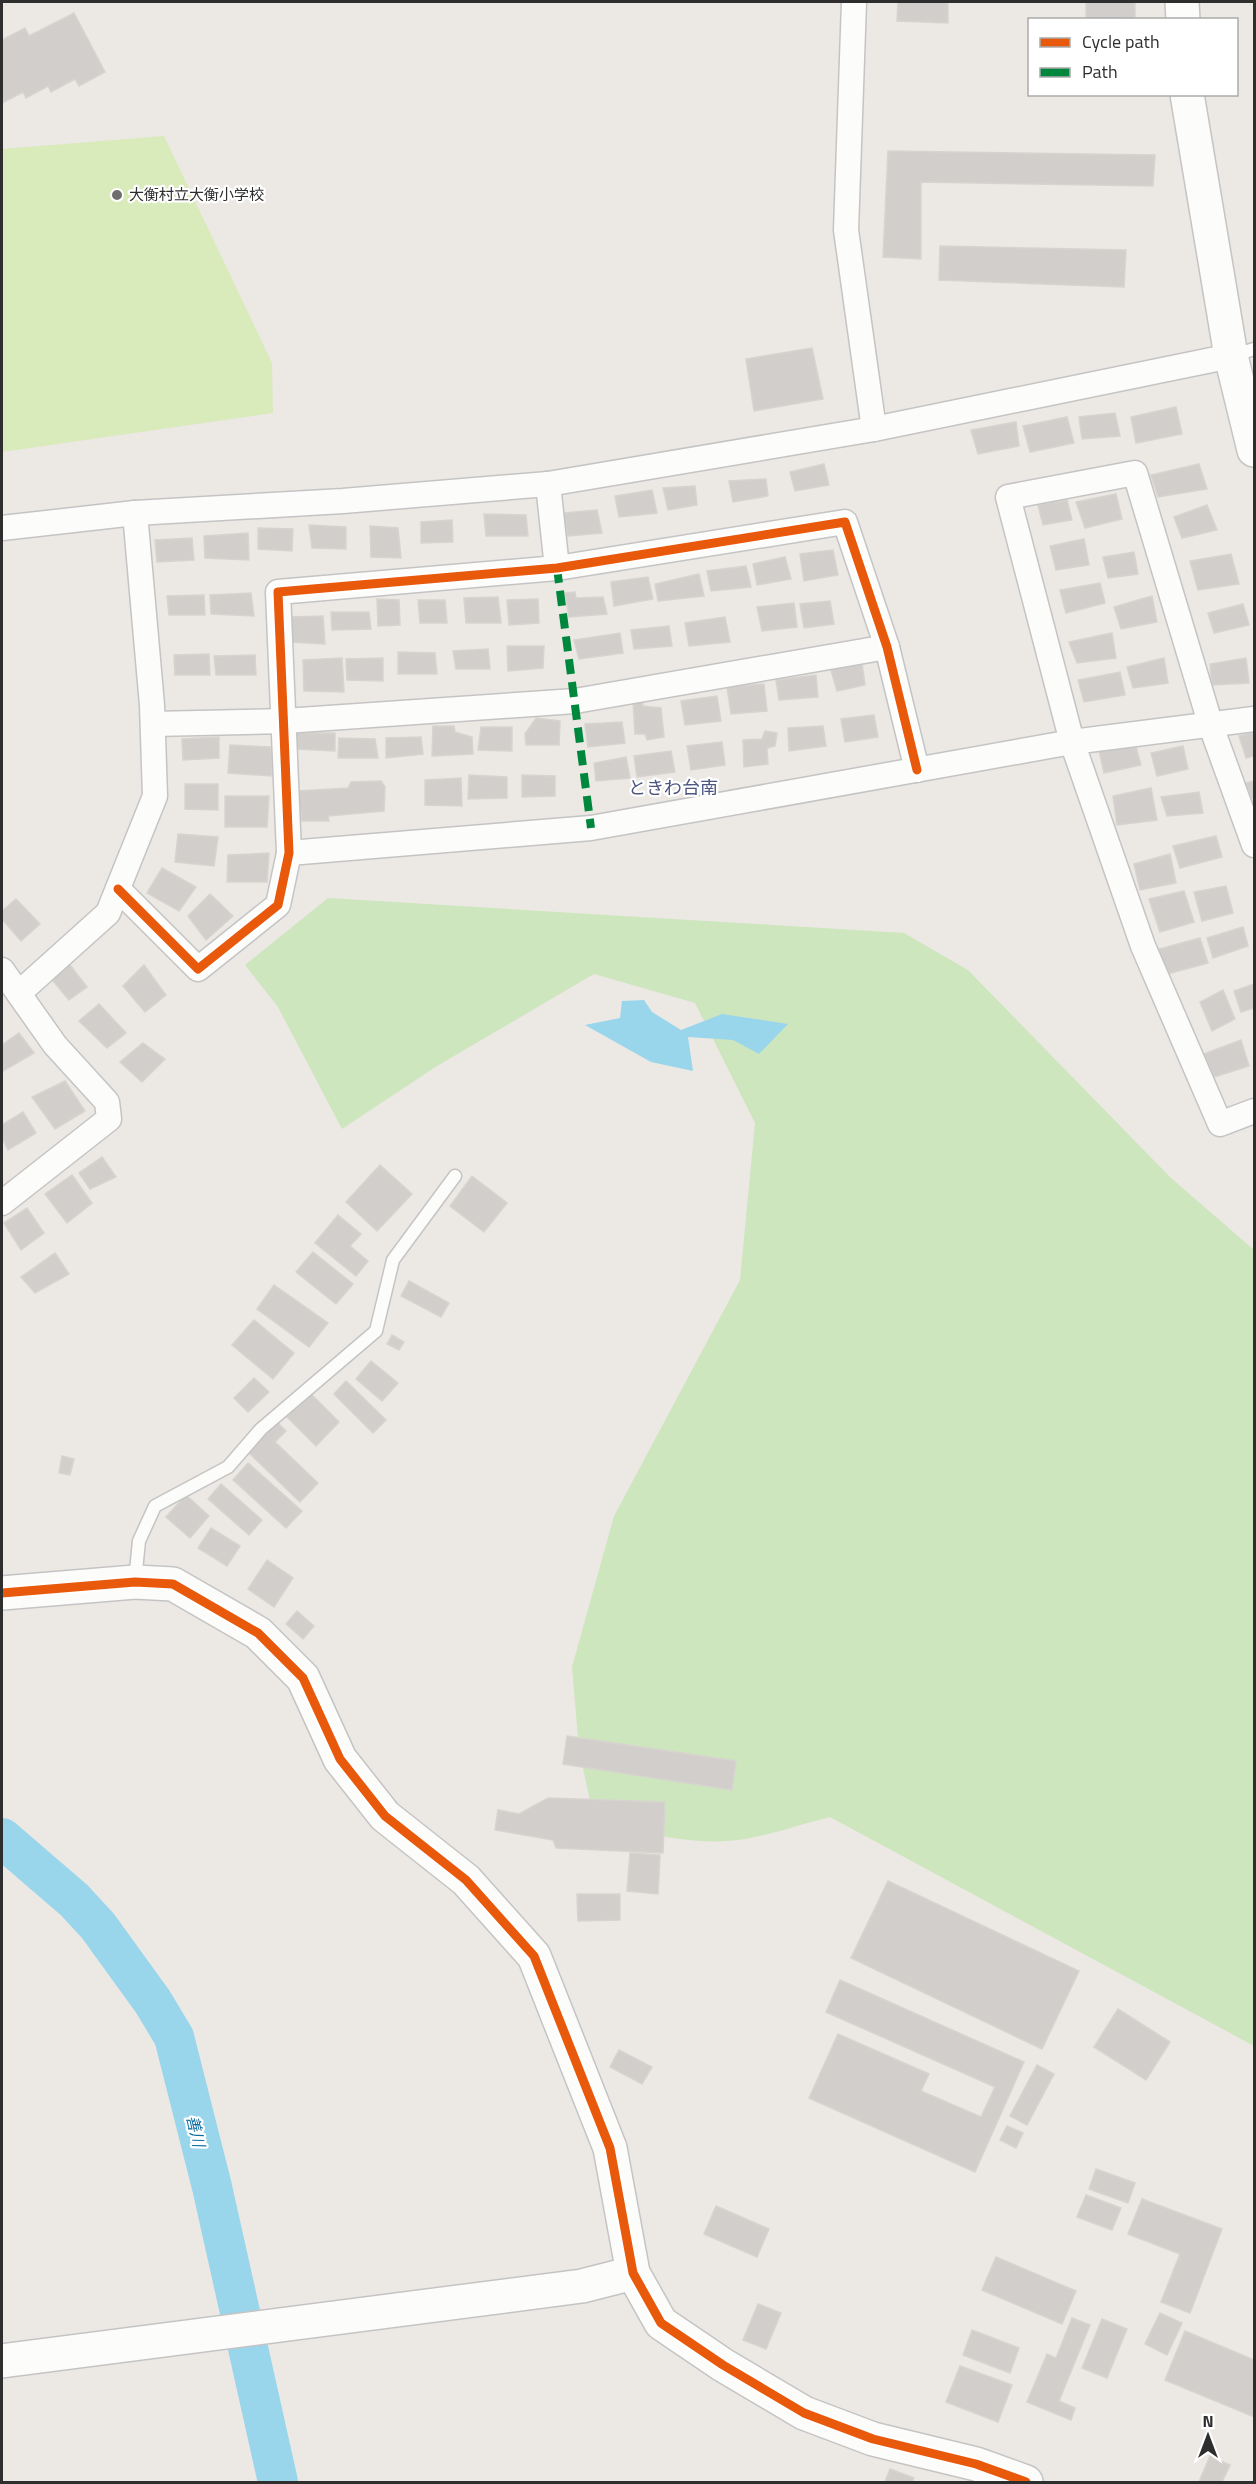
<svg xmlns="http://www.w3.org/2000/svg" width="1256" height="2484" font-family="'Titillium Web','Noto Sans JP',sans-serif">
<rect width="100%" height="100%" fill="#ece8e4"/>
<!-- green -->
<path fill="#cee6be" d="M328 898 904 933 968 970 1171 1178 1254 1250V2046L830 1817C802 1824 774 1834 745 1839 696 1847 638 1834 593 1814L579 1750 572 1667 614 1516 740 1280 755 1123 695 1003 594 974 437 1066 342 1129 278 1007 245 965Z"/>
<!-- pitch -->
<path fill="#d9eabb" d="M164 136 272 363 273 413 2 452V149Z"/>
<!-- water -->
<path fill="#99d6ec" d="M644 1000 652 1012 681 1030 722 1014 788 1024 759 1054 733 1040 688 1037 693 1071 651 1062 585 1025 620 1018 622 1001Z"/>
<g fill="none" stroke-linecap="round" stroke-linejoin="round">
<!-- river -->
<path stroke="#99d6ec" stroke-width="40" d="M2 1838 74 1900 98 1926 153 2002 174 2037 212 2187 278 2482"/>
</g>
<!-- building -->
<g fill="#d1cecb" stroke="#d7d4d0" stroke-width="1.5">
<path d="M898 2H948V23L897 21Z"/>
<path d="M1086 2H1135V18L1086 20Z"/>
<path d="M74 13 105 72 79 86 75 79 51 92 48 86 26 98 23 92 2 103V40L25 28 29 36Z"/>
<path d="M888 151 1155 155 1153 186 921 182V259L883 257Z"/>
<path d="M940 246 1126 250 1124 287 939 280Z"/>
<path d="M812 348 823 399 754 411 746 359Z"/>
<path d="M1176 407 1182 434 1136 443 1131 417Z"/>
<path d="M1115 413 1120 436 1082 439 1079 417Z"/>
<path d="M1067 417 1074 443 1030 452 1023 426Z"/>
<path d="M1016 422 1019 446 978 454 971 430Z"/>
<path d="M824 464 829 485 795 491 790 472Z"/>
<path d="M1199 464 1207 489 1158 497 1151 475Z"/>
<path d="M766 479 768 496 733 502 729 481Z"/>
<path d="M695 486 697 505 668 510 663 488Z"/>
<path d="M652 490 657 513 619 517 615 496Z"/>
<path d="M1116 494 1122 519 1085 528 1076 502Z"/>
<path d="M1067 500 1072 520 1043 525 1038 505Z"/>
<path d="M1207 505 1217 530 1182 538 1174 517Z"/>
<path d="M597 510 602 533 568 536 564 513Z"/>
<path d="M484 514 526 515 528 536H486Z"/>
<path d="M452 520 453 542 421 543V522Z"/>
<path d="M309 525 346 527V549L312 548Z"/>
<path d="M370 526 398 528 401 558 371 557Z"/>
<path d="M258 528 293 529 292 551 258 549Z"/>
<path d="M248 533 249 560 205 558 204 536Z"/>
<path d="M192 538 194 560 157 562 155 540Z"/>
<path d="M1084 539 1089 565 1056 570 1050 546Z"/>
<path d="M833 550 838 575 804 581 800 554Z"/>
<path d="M1134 552 1138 574 1108 578 1103 557Z"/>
<path d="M1231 554 1239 584 1198 590 1190 561Z"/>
<path d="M785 557 791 579 757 585 753 564Z"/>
<path d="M746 566 751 587 711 591 707 571Z"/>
<path d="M699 574 704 596 658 601 655 584Z"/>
<path d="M648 577 653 599 614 606 611 582Z"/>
<path d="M1100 583 1105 603 1066 613 1060 590Z"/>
<path d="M575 592 576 598 603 597 607 614 569 617 565 593Z"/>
<path d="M251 593 254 616 211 614 210 595Z"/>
<path d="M204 595 205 615H169L167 596Z"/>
<path d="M1152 596 1157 622 1121 629 1114 607Z"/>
<path d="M498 597 501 623H466L464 598Z"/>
<path d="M377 599 399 600 400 625 378 626Z"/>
<path d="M538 599 539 623 509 625 507 600Z"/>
<path d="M418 600H445L447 623H420Z"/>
<path d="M830 601 834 624 804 628 800 604Z"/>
<path d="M794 603 797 627 762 631 757 607Z"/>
<path d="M1243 604 1249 625 1214 633 1208 613Z"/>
<path d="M331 612H369L371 629 332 630Z"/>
<path d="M323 616 325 644 290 642 289 617Z"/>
<path d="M725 617 730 642 689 646 685 623Z"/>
<path d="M669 626 672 646 634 649 631 630Z"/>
<path d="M620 633 623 653 579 659 574 640Z"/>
<path d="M1112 633 1116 658 1077 663 1069 642Z"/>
<path d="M507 646H544L543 668 508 671Z"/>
<path d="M488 649 490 669H456L453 651Z"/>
<path d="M398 652 435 653 437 674H398Z"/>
<path d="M209 654 210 675H175L174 655Z"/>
<path d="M255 655 256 675H216L214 656Z"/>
<path d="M342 658 344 692 304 691 303 660Z"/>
<path d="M383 658V681L347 680 346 659Z"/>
<path d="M1164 658 1168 683 1133 688 1127 667Z"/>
<path d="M1246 658 1249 683 1212 685 1210 664Z"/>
<path d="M862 663 865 685 837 691 831 670Z"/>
<path d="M1120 672 1125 695 1084 702 1078 680Z"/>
<path d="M816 675 818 697 779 700 776 680Z"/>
<path d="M764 684 767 711 731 714 727 687Z"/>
<path d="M717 696 721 721 685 725 681 701Z"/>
<path d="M643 699V706L661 708 664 737 647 740 645 734H635L633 701Z"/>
<path d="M874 715 878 737 845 742 841 719Z"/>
<path d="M536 718 560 721 559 745H526L525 734Z"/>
<path d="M622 722 625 743 588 747 585 724Z"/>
<path d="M433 726H454L455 732 472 737 473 754 432 756Z"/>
<path d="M823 726 826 746 789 751 788 728Z"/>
<path d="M481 727H512V751L478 750Z"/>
<path d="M765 731 777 733 775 746 767 748 768 764 744 767 743 740 762 739Z"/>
<path d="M1254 732V756L1246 758 1239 736Z"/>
<path d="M297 733H335V751L297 749Z"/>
<path d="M219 737V758L183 760 182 739Z"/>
<path d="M421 737 423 754 386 758V738Z"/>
<path d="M339 738 375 739 378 758H338Z"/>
<path d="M722 742 725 765 691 770 687 746Z"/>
<path d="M1135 743 1141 765 1104 773 1099 750Z"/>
<path d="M230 745 271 747 272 776 228 773Z"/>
<path d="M1183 746 1188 769 1157 776 1151 753Z"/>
<path d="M671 751 675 772 637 777 634 756Z"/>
<path d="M626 757 630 778 596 781 594 763Z"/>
<path d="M469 775 507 777V798L468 799Z"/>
<path d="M522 775 555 776V796L522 797Z"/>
<path d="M461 778 462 806 425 805V780Z"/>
<path d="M381 781 385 787 384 811 328 816 329 821H302L298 791 348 788 351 782Z"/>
<path d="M1254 781V798L1252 799 1246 783Z"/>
<path d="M185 784H218V810L185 809Z"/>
<path d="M1151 788 1157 820 1117 825 1113 796Z"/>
<path d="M1199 792 1203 813 1167 816 1161 797Z"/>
<path d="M225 796H269L267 827H225Z"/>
<path d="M178 834 218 837 214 866 175 862Z"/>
<path d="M1216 836 1222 857 1180 868 1173 846Z"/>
<path d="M269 853 267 882H227L228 855Z"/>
<path d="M1170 854 1176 883 1140 890 1134 864Z"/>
<path d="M162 868 196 887 179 911 147 893Z"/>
<path d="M1226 886 1233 913 1202 921 1194 892Z"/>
<path d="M1184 891 1194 922 1160 932 1149 899Z"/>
<path d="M210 894 233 916 206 940 188 916Z"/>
<path d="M16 899 40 924 21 941 2 919V911Z"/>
<path d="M1243 927 1248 946 1213 958 1207 938Z"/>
<path d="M1200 938 1208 963 1167 974 1156 950Z"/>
<path d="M67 961 87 987 69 1000 49 976Z"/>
<path d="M144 965 166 995 145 1012 123 986Z"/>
<path d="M1254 984V1008L1241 1012 1234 991Z"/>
<path d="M1223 990 1235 1019 1212 1031 1200 1002Z"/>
<path d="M99 1004 126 1033 107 1048 79 1021Z"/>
<path d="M19 1033 34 1053 3 1071 2 1045Z"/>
<path d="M1241 1040 1249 1066 1214 1077 1204 1054Z"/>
<path d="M143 1043 165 1059 142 1082 120 1062Z"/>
<path d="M65 1081 85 1111 55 1129 32 1097Z"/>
<path d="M23 1112 36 1133 8 1150 2 1137V1125Z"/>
<path d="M102 1157 116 1177 90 1189 79 1173Z"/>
<path d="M380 1165 412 1194 377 1231 346 1202Z"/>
<path d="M72 1175 92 1203 67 1223 45 1194Z"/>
<path d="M472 1176 507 1203 484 1232 450 1206Z"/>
<path d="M27 1208 44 1233 21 1250 4 1223Z"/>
<path d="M338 1215 361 1234 350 1246 368 1261 356 1276 315 1243Z"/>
<path d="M313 1252 353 1284 336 1304 296 1272Z"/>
<path d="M55 1253 69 1274 35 1293 21 1277Z"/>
<path d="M409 1281 449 1303 441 1317 401 1296Z"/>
<path d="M274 1285 328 1323 309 1347 257 1309Z"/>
<path d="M254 1320 294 1353 273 1379 232 1345Z"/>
<path d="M392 1335 404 1342 399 1350 387 1344Z"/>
<path d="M371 1361 398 1383 382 1401 356 1379Z"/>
<path d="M254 1378 269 1392 248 1412 234 1398Z"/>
<path d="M346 1381 386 1420 373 1433 334 1394Z"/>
<path d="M310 1393 339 1422 316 1446 287 1417Z"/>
<path d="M275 1420 286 1431 275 1442 318 1483 300 1502 246 1450Z"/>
<path d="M62 1456 74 1459 70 1475 59 1473Z"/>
<path d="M248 1463 302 1511 286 1528 233 1480Z"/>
<path d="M221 1484 262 1520 249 1535 208 1499Z"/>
<path d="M186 1495 209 1516 190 1538 166 1517Z"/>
<path d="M211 1528 240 1546 227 1566 198 1548Z"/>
<path d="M267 1560 293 1578 274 1607 248 1589Z"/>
<path d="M297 1611 314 1626 303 1639 286 1624Z"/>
<path d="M567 1736 736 1761 732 1790 563 1764Z"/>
<path d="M548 1798 665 1802 663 1853 556 1848 553 1840 495 1830 498 1810 519 1814Z"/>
<path d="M630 1853 660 1855 658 1894 627 1891Z"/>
<path d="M888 1881 1079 1971 1042 2049 851 1958Z"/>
<path d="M577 1894H620V1920L578 1921Z"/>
<path d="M840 1980 1024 2062 975 2172 809 2098 838 2034 929 2074 921 2091 981 2117 995 2087 826 2012Z"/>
<path d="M1118 2009 1170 2042 1146 2080 1094 2047Z"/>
<path d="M619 2050 652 2067 642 2084 610 2067Z"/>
<path d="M1037 2065 1054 2074 1027 2125 1010 2116Z"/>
<path d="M1007 2126 1023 2133 1016 2148 1000 2140Z"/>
<path d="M1096 2169 1135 2183 1128 2203 1089 2189Z"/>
<path d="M1086 2195 1121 2208 1112 2230 1077 2217Z"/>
<path d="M1142 2199 1222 2229 1190 2313 1161 2302 1180 2254 1128 2234Z"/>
<path d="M716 2206 769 2229 757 2257 704 2234Z"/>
<path d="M996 2257 1076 2291 1062 2324 982 2290Z"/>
<path d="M758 2304 781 2313 766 2349 743 2340Z"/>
<path d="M1160 2313 1182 2323 1167 2355 1145 2344Z"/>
<path d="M1072 2318 1090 2325 1059 2401 1075 2408 1071 2420 1027 2402 1047 2354 1056 2358Z"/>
<path d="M1102 2319 1127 2329 1107 2378 1082 2368Z"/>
<path d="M972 2330 1019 2348 1010 2373 963 2355Z"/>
<path d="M1185 2331 1254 2360V2417L1165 2380Z"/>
<path d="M960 2366 1012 2385 998 2422 946 2402Z"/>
<path d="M1210 2456 1230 2465 1222 2482H1199Z"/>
<path d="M890 2469 914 2478 912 2482H885Z"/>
</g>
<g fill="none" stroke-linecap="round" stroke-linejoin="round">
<defs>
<g id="lane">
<path d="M1232 356 1254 349"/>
<path d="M135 1581 139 1541 155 1506 228 1467 261 1429 376 1331 393 1260 455 1176"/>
</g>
<g id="street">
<path d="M854 2 846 230 874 429"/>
<path d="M548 484 557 568"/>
<path d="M2 528 135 513 343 501 548 484 874 429 1231 356"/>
<path d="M153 724 285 721 575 701 887 647"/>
<path d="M1254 845 1211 726 1135 473 1008 497 1072 742 1143 946 1220 1124 1254 1111"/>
<path d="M289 853 591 828 1072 742 1254 719"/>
<path d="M118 889 198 969 278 905 289 853 278 592 557 568 845 522 887 647 917 770"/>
<path d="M2 970 55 1045 107 1102 109 1119 2 1203"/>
<path d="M19 993 108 913 155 796 152 705 135 513"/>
</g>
<g id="secondary">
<path d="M1182 2 1183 20"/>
<path d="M1187 94 1231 356 1254 450"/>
<path d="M2 1593 135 1582 173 1584 258 1633 303 1678 340 1759 385 1816 466 1880 534 1956 610 2148 633 2273 661 2323 723 2365 804 2413 873 2439 976 2464 1026 2482"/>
<path d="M2 2361 582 2286 633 2273"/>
</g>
</defs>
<!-- lane casing -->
<use href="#lane" stroke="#c5c4c5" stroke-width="15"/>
<!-- street casing -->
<use href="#street" stroke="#c5c4c5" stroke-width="27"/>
<!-- secondary casing -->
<use href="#secondary" stroke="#c5c4c5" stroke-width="36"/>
<!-- lane -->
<use href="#lane" stroke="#fcfcfb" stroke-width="12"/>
<!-- street -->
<use href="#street" stroke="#fcfcfb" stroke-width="24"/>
<!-- secondary -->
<use href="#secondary" stroke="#fcfcfb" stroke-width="33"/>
<!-- quiet -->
<path stroke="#00873e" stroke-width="8" stroke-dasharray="15 8" stroke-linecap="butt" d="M557 568 591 828"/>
<defs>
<g id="cycleway">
<path d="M118 889 198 969 278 905 289 853 278 592 557 568 845 522 887 647 917 770"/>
<path d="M2 1593 135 1582 173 1584 258 1633 303 1678 340 1759 385 1816 466 1880 534 1956 610 2148 633 2273 661 2323 723 2365 804 2413 873 2439 976 2464 1026 2482"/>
</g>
</defs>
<!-- cycleway casing -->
<use href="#cycleway" stroke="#fff" stroke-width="13"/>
<!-- cycleway -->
<use href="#cycleway" stroke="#e8590c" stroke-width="9"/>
</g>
<!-- markers -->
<circle fill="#706f6e" stroke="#fff" stroke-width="2" cx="117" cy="195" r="6"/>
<g text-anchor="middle" stroke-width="4.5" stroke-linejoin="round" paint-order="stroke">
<!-- poi labels -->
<g font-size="15" fill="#2e2e2e" stroke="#fff" text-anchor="start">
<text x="129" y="200">大衡村立大衡小学校</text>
</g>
<!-- water labels -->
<g font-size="16" font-style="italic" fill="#0d6fa3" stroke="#fff">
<text transform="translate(196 2131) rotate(77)" y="6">善川</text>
</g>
<!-- quarter labels -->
<g font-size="18" fill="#4d5680" stroke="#fff">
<text x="673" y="794">ときわ台南</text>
</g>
</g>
<!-- border -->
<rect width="1256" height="2484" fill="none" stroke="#2e2e2e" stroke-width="6"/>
<!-- legend -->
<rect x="1028" y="18" width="210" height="78" fill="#ffffff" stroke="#ababab" stroke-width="1.5"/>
<rect x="1040" y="38" width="30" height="9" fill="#e8590c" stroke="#ababab" stroke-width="1.5"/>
<text x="1082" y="48" font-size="18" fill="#2e2e2e">Cycle path</text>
<rect x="1040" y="68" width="30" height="9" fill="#00873e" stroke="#ababab" stroke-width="1.5"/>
<text x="1082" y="78" font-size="18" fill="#2e2e2e">Path</text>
<!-- north arrow -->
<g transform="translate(1208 2436)" stroke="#ffffff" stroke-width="4.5" paint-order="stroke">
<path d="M0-4.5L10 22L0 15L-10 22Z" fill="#2e2e2e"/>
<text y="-9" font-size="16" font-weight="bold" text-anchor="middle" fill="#2e2e2e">N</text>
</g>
</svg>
